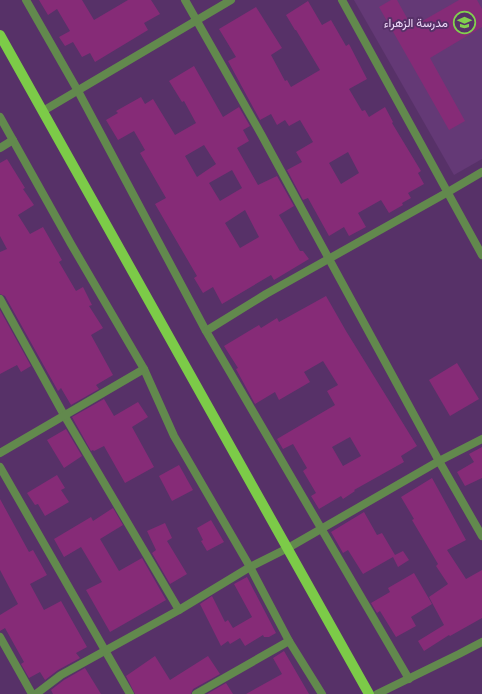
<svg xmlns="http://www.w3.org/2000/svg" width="482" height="694" font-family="Figtree,Vazirmatn,sans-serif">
<rect width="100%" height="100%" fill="#573168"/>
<!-- built -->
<path fill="#643976" d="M354 0H482V159L454 175Z"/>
<!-- building -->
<g fill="#862b77" fill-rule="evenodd">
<path d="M39 0H82L94 20 128 0H151L160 14 144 23 148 30 95 62 90 53 82 57 73 42 65 46 59 37 70 31 57 9 48 15Z"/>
<path d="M391 0H397L412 27 459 0H477L482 9V27L430 58 465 121 449 130 379 7Z"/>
<path d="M308 1 322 25 331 20 346 46 349 44 367 79 349 89 362 111 365 110 369 117 385 107 393 122 392 123 421 171 418 173 424 184 408 193 411 198 402 203 403 205 389 213 381 200 358 213 366 227 349 236 344 227 329 236 308 198 303 200 287 170 302 162 296 152 313 142 300 120 289 126 285 120 277 125 271 114 260 120 228 61 236 57 219 29 256 7 282 48 271 55 285 81 287 80 291 87 320 70 296 30H295L286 15ZM348 152 359 173 341 184 329 163Z"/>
<path d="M194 66 223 117 239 107 250 126 243 130 249 141 237 148 258 185 277 176 294 206 279 215 300 251H303L309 259 274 280 271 275 222 304 213 287 203 293 194 278 197 276 155 204 166 198 140 153 145 150 134 131 118 140 106 120 118 113 116 111 141 97 145 104 153 99 175 135 196 123 184 101 182 102 169 81ZM204 145 216 164 197 177 185 156ZM232 170 242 188 220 201 209 183ZM245 210 259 237 240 248 225 223Z"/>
<path d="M7 159 25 188 23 189 34 205 18 215 30 234 43 227 62 260 59 262 76 291 83 287 92 305 89 306 103 328 91 335 113 375 96 385 99 389 71 405 61 388 58 391 5 296 0 294V252L7 249 0 236V163Z"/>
<path d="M326 296 346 331 417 446 401 456 404 462 354 490 355 491 343 499 341 496 319 509 311 496 316 493 303 471 307 468 293 444 283 449 277 439 335 405 327 391 338 385 323 361 304 372 310 382 279 400 275 392 255 404 236 369 238 368 224 346 259 325 261 328 277 318 279 322ZM350 437 361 456 343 466 332 447Z"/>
<path d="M0 310 31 366 21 372 17 365 0 374Z"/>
<path d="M457 363 479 399 450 416 429 380Z"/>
<path d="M104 399 114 416 138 402 148 417 132 427 154 467 125 483 104 446 94 451 93 450 91 451 72 417Z"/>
<path d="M66 429 82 456 64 468 47 440Z"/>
<path d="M482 447V478L465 486 457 472 474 462 469 454Z"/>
<path d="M179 465 193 490 172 501 159 476Z"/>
<path d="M57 475 65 488 61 490 69 502 45 516 38 504 35 505 27 493Z"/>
<path d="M432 478 466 540 447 550 466 579 482 570V618L450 636 449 635 424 651 418 641 444 625 429 597 448 584 436 566 438 564 412 520 414 519 401 497Z"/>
<path d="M0 499 29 552 33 550 47 575 30 584 44 610 61 601 87 647 76 653 80 658 58 670 45 680 40 672 29 678 21 664 24 662 5 628 0 631V615L18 604 0 570Z"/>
<path d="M113 508 123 525 100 539 119 571 142 558 166 600 110 632 86 590 102 582 81 547 64 557 54 539 91 517 93 521Z"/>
<path d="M364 512 377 535 382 533 395 555 403 551 409 560 398 567 393 557 363 574 348 550 343 553 331 532Z"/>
<path d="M211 520 224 542 207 551 201 541 203 540 197 528Z"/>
<path d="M165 523 172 538 167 541 187 574 170 584 152 553 156 550 147 531Z"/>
<path d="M414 573 432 604 411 617 416 626 396 637 380 611 377 613 371 603 390 592 388 588Z"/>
<path d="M247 577 276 633 269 637H264L263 635 245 646 240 638 230 644 228 641 221 646 200 604 212 596 225 622 228 620 233 628 252 617 234 584Z"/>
<path d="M284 651 309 694H246L282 674 273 658Z"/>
<path d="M155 656 170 680 208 656 220 674 193 689 191 694H135L126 676Z"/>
<path d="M85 668 101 694H53L51 690 64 680Z"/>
<path d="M226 683 233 694H207Z"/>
</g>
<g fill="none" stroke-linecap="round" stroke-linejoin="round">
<!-- street -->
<g stroke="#62894d" stroke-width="8">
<path d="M26 0 78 91 206 331 409 679"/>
<path d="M185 0 261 134 439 461 482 536"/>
<path d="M342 0 482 255"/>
<path d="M43 111 231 0"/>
<path d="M0 117 71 244 144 369 174 436 250 567 289 641 322 694"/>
<path d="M0 148 13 140"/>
<path d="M0 299 64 415 179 610"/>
<path d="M206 331 266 294 448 192 482 172"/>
<path d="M0 453 144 369"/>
<path d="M0 467 130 694"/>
<path d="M0 637 32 694"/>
<path d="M36 694 61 675 179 610 250 567 288 548 439 461 482 439"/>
<path d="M196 694 289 641"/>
<path d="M377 694 459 654 482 642"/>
</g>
<!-- primary -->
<path stroke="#7ccb48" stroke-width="10" d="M0 35 369 694"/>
</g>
<!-- icons -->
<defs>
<symbol id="school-ring" viewBox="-11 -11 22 22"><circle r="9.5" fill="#573168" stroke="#82d04f" stroke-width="1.5"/><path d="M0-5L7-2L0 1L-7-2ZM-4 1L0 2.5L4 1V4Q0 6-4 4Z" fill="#82d04f"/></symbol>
</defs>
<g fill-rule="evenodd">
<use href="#school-ring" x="452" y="10" width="25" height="25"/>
</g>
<g text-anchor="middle" stroke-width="4" stroke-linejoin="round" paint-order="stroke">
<!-- poi labels -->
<g font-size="12" fill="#eed8f8" stroke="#573168" text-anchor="end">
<text x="448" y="27">مدرسة الزهراء</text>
</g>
</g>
</svg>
